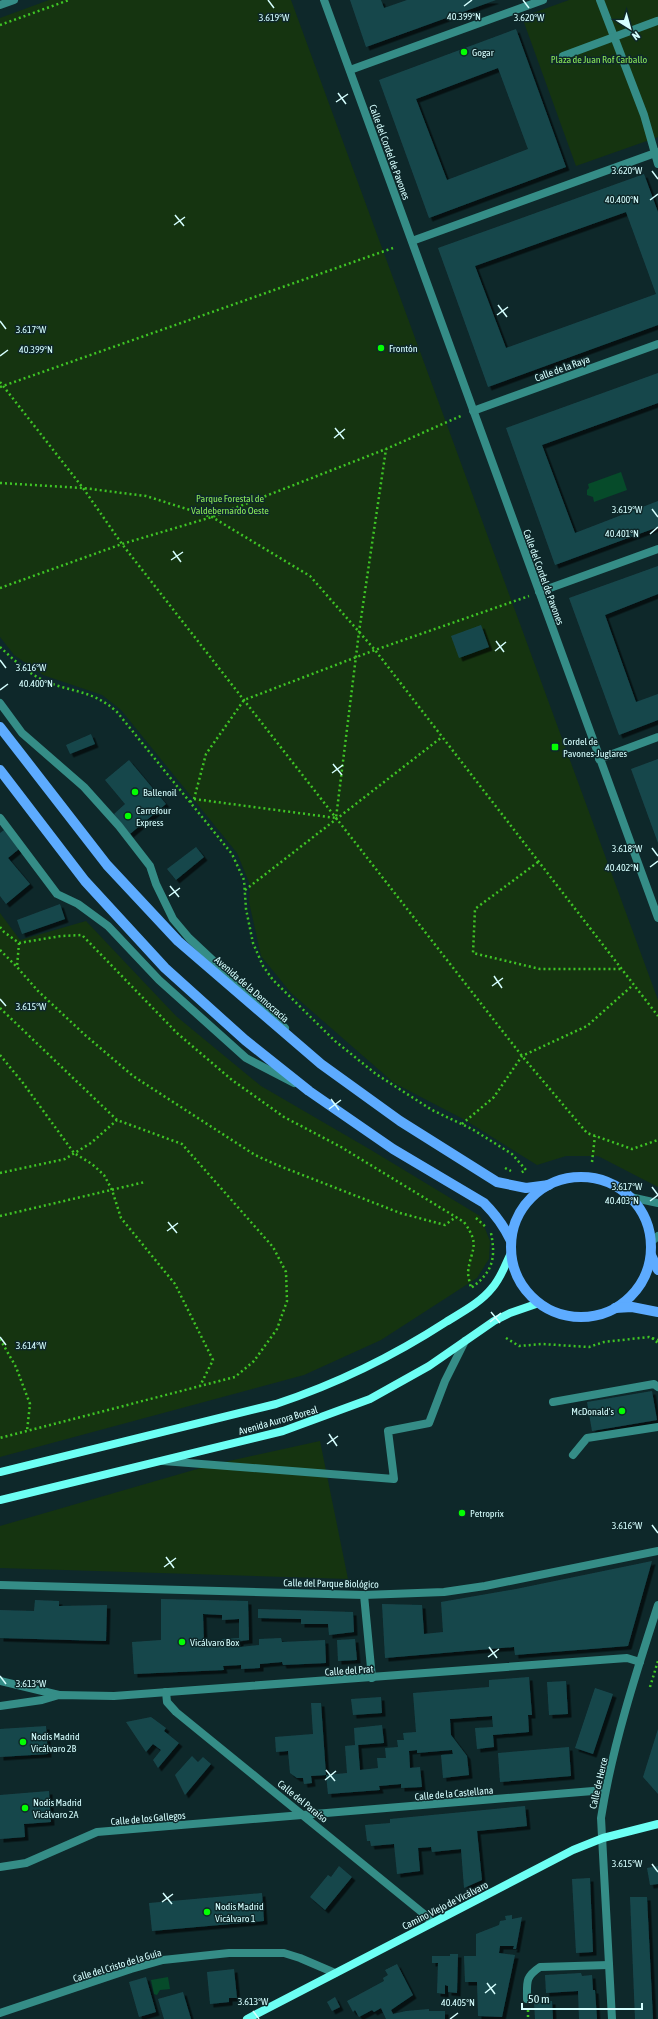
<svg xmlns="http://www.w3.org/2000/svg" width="658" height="2019" font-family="'Asap Condensed',sans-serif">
<defs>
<filter id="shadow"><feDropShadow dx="3.5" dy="3.5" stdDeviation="0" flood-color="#0009"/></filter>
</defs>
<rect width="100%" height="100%" fill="#0e282a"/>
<!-- green -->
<g fill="#153410">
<path d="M49 0H291L658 1000V1187L598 1156H566L537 1165 465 1120 394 1083 291 993 261 956 249 902 250 885 237 853 121 710 102 695 43 675 14 655 0 637V18Z"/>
<path d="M569 0H658V137L576 166 522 17Z"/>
<path d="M0 913 20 940 86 921 176 1016 261 1086 371 1150 480 1216 490 1241 489 1259 477 1278 381 1340 304 1375 0 1457Z"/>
<path d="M320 1441 348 1579 0 1568V1526L211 1465Z"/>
</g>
<!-- water -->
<g fill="#064b2a">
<path d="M621 472 627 490 594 502 593 497 587 495V490L589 488 588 484Z"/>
<path d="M168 1977 170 1989 160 1990 157 1995 154 1994 151 1980Z"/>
</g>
<!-- building -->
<g fill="#18474c" fill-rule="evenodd" filter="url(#shadow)">
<path d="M350 0H381L384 8 407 0H496L366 47Z"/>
<path d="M516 29 566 167 429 218 379 80ZM498 68 528 149 447 180 416 99Z"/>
<path d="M644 174 658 212V325L488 387 438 248ZM626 212 656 294 506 348 475 266Z"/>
<path d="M658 373V403L542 445 575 533 658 501V527L555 565 506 428Z"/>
<path d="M658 566V594L605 615 636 702 658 694V720L619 735 569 598Z"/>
<path d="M481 625 489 647 459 658 451 636Z"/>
<path d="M91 734 95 744 70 754 66 745Z"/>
<path d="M658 759V843L631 769Z"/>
<path d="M129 760 166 804 130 834 114 814 125 804 105 780Z"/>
<path d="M4 830 19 849 8 858 30 884 6 904 0 896V833Z"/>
<path d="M196 847 204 857 176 880 167 869Z"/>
<path d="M60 904 65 919 22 934 17 920Z"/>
<path d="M652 1391 657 1420 592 1431 587 1402Z"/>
<path d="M652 1561 628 1646 515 1655 514 1647 385 1658 382 1604 422 1605 424 1634 443 1632 441 1602 516 1589Z"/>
<path d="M161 1599 248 1601 249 1640 240 1641V1647L259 1645V1639L281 1638 282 1642 325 1640 326 1663 283 1665 282 1662 260 1664V1668L241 1669V1665L223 1666 224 1670 134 1674 132 1642 161 1640ZM203 1614 222 1615V1620L239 1619V1638L222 1639V1643L204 1644Z"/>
<path d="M35 1600 59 1601V1606L107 1605 106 1641 0 1638V1610L34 1611Z"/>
<path d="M258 1609 353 1612 354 1632 329 1635 328 1624H301V1619L258 1618Z"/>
<path d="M355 1639 357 1660 338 1661 337 1640Z"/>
<path d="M529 1677 532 1715H528L529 1732 493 1735 494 1747 477 1749 475 1728 493 1727 492 1716 450 1719 451 1735 467 1756 469 1775 443 1778 441 1755 453 1754 452 1750 417 1753V1750L409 1751 410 1768 420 1767 422 1787 401 1788V1784L379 1786 380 1790 328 1794 326 1775 347 1773 345 1746 355 1745 354 1728 382 1725 384 1743 358 1745 360 1770 378 1768 377 1758H386L385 1748 398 1747 397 1740H404L403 1733 416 1732 413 1693 489 1687V1680Z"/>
<path d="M566 1681 568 1714 549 1715 547 1682Z"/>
<path d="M595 1688 613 1694 593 1754 575 1748Z"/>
<path d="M381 1697 382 1713 353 1715 351 1699Z"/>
<path d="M311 1703H321L326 1775 311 1776 312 1783 304 1784 303 1778H297L290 1773 288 1751 276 1752 275 1737 313 1734Z"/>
<path d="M151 1717 166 1728 164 1731 179 1743 158 1768 153 1760 161 1750 153 1744 146 1752 126 1722Z"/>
<path d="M46 1726 48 1754 0 1757V1729Z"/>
<path d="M658 1729V1794L643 1777Z"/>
<path d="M569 1747 571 1776 500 1782 498 1753Z"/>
<path d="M192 1756 198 1762 203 1757 211 1764 185 1795 175 1775Z"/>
<path d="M49 1791 51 1822 24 1824 25 1837 0 1839V1795Z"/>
<path d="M525 1806 527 1826 477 1831 482 1880 464 1888 461 1849 432 1852 431 1847 418 1848 420 1871 397 1874 394 1844 371 1846 370 1841H367L365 1825 390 1823V1819Z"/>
<path d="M339 1866 352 1877 325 1910 310 1897 328 1875 331 1877Z"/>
<path d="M658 1866V1884L650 1885 647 1868Z"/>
<path d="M590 1878 593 1952 576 1953 572 1879Z"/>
<path d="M262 1893 264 1921 152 1931 149 1903Z"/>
<path d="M630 1897H647L653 2019H635Z"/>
<path d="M512 1915V1919L522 1917 516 1949H513L514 1946H500L499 1953 515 1955 502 2017 478 2016 477 1982H465L464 1956H476V1934L499 1925 500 1921 506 1920 505 1916Z"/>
<path d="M450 1954H458L457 1993 448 1992V1986L445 1985V1994L437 1993 438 1963H432V1956H450Z"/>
<path d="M397 1964 413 1995 391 2010 393 2014 406 2011 429 2009V2011H445V2019H386L381 2008 374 2012 372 2010 359 2017 355 2010 353 2012 347 2001 384 1981 383 1978 388 1975 385 1970Z"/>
<path d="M234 1969 237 1998H229V2002L210 2004 207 1972Z"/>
<path d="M581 1973 582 1976 592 1975 593 1990H595L597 2019H579L578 1991 546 1993 545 1975Z"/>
<path d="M146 1977 156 2012 139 2017 129 1982Z"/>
<path d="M183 1992 191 2019H164L158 1999Z"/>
<path d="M335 1997 340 2007 332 2011 327 2002Z"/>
<path d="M534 2001H552L553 2019H535Z"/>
</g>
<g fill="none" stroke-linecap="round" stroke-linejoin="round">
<!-- path -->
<g stroke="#3fc525" stroke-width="2.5" stroke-dasharray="2 3" stroke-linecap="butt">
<path d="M0 25 69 0"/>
<path d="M0 382 83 488 122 544 522 1056 587 1133 632 1149 658 1140"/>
<path d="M0 387 393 248"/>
<path d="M0 483 83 488 146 496 212 517 310 576 375 650 658 1016"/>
<path d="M0 588 122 544 212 517 386 449 463 415"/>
<path d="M0 647C12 658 24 670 39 678 67 693 91 688 117 712L232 854 244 880 246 909 253 943 263 966 273 980 335 1041 376 1074 432 1110 472 1129 512 1154 526 1170 520 1173"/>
<path d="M194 799 206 754 244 700 375 650 529 596"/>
<path d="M190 802 194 799 336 818 359 632 386 449"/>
<path d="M538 862 475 909 473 953 540 969H620"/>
<path d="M245 890 442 737"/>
<path d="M0 927 4 932 19 943 61 936 82 935 177 1033 232 1080 284 1117 341 1147 464 1222C481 1246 471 1248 468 1272 468 1277 470 1283 471 1288 493 1272 496 1258 491 1233"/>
<path d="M19 943 17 967 38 991 85 1035 133 1076 255 1155 277 1165 400 1213 445 1225 456 1217"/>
<path d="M0 950 17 967"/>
<path d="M0 1008 117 1120 182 1144 273 1247 286 1272 287 1301 277 1329 254 1361 235 1377 0 1438"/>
<path d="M0 1055 23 1083 74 1153 92 1164 104 1175 112 1190 121 1218 175 1284 213 1360 200 1386"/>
<path d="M462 1124 494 1097 522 1056 587 1026 633 985"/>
<path d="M592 1162 595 1136"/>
<path d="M505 1168 511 1171"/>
<path d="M0 1173 65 1159 91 1143 117 1120"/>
<path d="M0 1216 145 1182"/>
<path d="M476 1218 487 1228"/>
<path d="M506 1338 519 1346 542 1344 589 1347 604 1342 649 1337 658 1340"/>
<path d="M652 1338 658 1343"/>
<path d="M0 1339 16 1367 30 1404 27 1431"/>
<path d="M650 1687 658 1661"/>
<path d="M528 2010V2019"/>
</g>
<!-- lane -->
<g stroke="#358d87" stroke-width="8">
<path d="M0 703 22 733 84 787 119 826 150 866 156 884 173 919 189 938 285 1028"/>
<path d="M599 759 658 737"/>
<path d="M0 818 57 894 78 904 108 926 159 980 246 1058 294 1083"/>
<path d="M553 1402 654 1384 658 1387"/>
<path d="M573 1455 587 1438 658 1427"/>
<path d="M163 1461 394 1479 388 1431 429 1423 445 1381 465 1341"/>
<path d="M0 1681 59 1695"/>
</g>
<!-- street -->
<g stroke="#358d87" stroke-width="8">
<path d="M324 0 658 918"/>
<path d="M600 0 644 115 658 164"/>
<path d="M0 5 14 0"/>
<path d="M563 56 657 21"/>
<path d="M350 70 543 0"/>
<path d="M412 241 658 152"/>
<path d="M473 411 658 344"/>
<path d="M539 592 658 549"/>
<path d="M630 1197 658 1203"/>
<path d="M651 1242 658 1236"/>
<path d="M0 1585 364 1595 444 1592 485 1586 658 1551"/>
<path d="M364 1595 372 1678"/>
<path d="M166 1692 167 1702 176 1712 424 1914 432 1923"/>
<path d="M0 1706 42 1700 59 1695 114 1696 627 1658 640 1662"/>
<path d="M0 1867 26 1863 97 1832 605 1790"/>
<path d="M527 1999C527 1982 525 1977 540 1967L609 1965"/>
<path d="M0 2013 131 1969 163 1960 229 1953H284L300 1958 335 1973"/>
<path d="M612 2019 601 1818C612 1747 636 1673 658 1605"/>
</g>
<!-- secondary -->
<g stroke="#6dfff4" stroke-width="8">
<path d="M0 1472 276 1404C336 1384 392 1357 446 1322 462 1312 480 1303 492 1288 501 1278 505 1265 511 1253"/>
<path d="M0 1500 283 1431 370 1399 429 1366 494 1321 510 1313 539 1303"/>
<path d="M247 2019 573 1850 603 1838 658 1824"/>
</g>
<!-- primary -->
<g stroke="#5dabff" stroke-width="10">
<path d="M0 727 107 865 178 941 321 1064 400 1121 497 1182 526 1188 549 1185"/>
<path d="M0 770 85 881 165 968 245 1040 309 1091 393 1149 484 1203C496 1215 504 1226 511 1241"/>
<circle cx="581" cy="1247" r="70"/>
<path d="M651 1255 658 1270"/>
<path d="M615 1308 632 1307 658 1312"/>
</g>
</g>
<!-- ticks -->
<path fill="none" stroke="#d6ffff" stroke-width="1.5" d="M268 0 274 8M523 0 529 8M464 6 472 0M338 93 346 104M336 102 348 94M652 171 658 179M650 200 658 194M175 215 184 226M174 225 185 217M498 305 507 317M497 315 508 307M0 321 6 329M0 356 8 350M335 428 344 439M334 438 345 429M652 509 658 517M650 534 658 527M173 551 181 562M171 560 183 552M496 641 504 652M495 651 506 642M0 660 6 668M0 690 8 684M333 764 342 775M332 773 343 765M652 848 658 856M650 867 658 861M170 886 179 897M169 896 180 888M494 976 502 988M492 986 503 978M0 999 6 1006M331 1099 339 1110M329 1109 341 1100M652 1187 658 1195M650 1201 658 1195M168 1222 177 1233M167 1231 178 1223M491 1312 500 1323M490 1322 501 1313M0 1337 6 1345M329 1434 337 1446M327 1444 338 1436M652 1525 658 1533M166 1557 174 1568M164 1567 176 1558M489 1647 497 1658M488 1657 499 1649M0 1676 6 1684M326 1770 335 1781M325 1780 336 1771M652 1864 658 1872M163 1893 172 1904M162 1902 173 1894M487 1983 495 1994M485 1993 496 1984M253 2011 259 2019M450 2019 458 2013"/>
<!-- markers -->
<g fill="#03ff02" stroke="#0e282a" stroke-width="1.5">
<circle cx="464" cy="52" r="4"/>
<circle cx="381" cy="348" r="4"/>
<rect x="551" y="743" width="8" height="8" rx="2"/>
<circle cx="135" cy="792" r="4"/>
<circle cx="128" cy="816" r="4"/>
<circle cx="622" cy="1411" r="4"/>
<circle cx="462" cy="1513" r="4"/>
<circle cx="182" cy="1642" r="4"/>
<circle cx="23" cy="1742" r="4"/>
<circle cx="25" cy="1808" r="4"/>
<circle cx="207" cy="1912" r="4"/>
</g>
<g text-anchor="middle" stroke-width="3" stroke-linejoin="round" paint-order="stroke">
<!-- poi labels -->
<g font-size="10" fill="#d6ffff" stroke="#0e282a" text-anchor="start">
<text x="472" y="56">Gogar</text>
<text x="389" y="352">Frontón</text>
<text x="563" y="745">Cordel de<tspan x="563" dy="12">Pavones-Juglares</tspan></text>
<text x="143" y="796">Ballenoil</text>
<text x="136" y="814">Carrefour<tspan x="136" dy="12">Express</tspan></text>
<text x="614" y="1415" text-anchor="end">McDonald's</text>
<text x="470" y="1517">Petroprix</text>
<text x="190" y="1646">Vicálvaro Box</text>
<text x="31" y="1740">Nodis Madrid<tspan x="31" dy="12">Vicálvaro 2B</tspan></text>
<text x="33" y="1806">Nodis Madrid<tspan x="33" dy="12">Vicálvaro 2A</tspan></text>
<text x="215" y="1910">Nodis Madrid<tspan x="215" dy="12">Vicálvaro 1</tspan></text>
</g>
<!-- park labels -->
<g font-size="10" fill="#8bea57" stroke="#0e282a">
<text x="599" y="63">Plaza de Juan Rof Carballo</text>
<text x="230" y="502">Parque Forestal de<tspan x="230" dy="12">Valdebernardo Oeste</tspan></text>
</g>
<!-- street labels -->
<g font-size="10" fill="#d6ffff" stroke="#0e282a">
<text transform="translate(390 152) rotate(70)" y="4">Calle del Cordel de Pavones</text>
<text transform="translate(562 368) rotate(-20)" y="4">Calle de la Raya</text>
<text transform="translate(544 577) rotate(70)" y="4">Calle del Cordel de Pavones</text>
<text transform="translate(252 989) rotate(41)" y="4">Avenida de la Democracia</text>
<text transform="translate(278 1420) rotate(-16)" y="4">Avenida Aurora Boreal</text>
<text transform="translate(331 1583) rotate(1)" y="4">Calle del Parque Biológico</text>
<text transform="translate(349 1670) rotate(-4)" y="4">Calle del Prat</text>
<text transform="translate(598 1783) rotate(-77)" y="4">Calle de Herce</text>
<text transform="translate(454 1793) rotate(-5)" y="4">Calle de la Castellana</text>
<text transform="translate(303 1801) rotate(39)" y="4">Calle del Paraíso</text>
<text transform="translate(148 1818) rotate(-5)" y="4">Calle de los Gallegos</text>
<text transform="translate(445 1905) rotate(-27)" y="4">Camino Viejo de Vicálvaro</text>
<text transform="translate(117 1965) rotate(-17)" y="4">Calle del Cristo de la Guía</text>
</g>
</g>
<g font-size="10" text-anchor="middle" fill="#d6ffff" stroke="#0e282a" stroke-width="3" stroke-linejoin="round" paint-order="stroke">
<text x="464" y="20">40.399°N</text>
<text x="274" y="21">3.619°W</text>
<text x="529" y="21">3.620°W</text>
<text x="627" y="174">3.620°W</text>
<text x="622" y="203">40.400°N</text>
<text x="31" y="333">3.617°W</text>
<text x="36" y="353">40.399°N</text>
<text x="627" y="513">3.619°W</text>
<text x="622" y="537">40.401°N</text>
<text x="31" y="671">3.616°W</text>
<text x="36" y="687">40.400°N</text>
<text x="627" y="852">3.618°W</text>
<text x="622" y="871">40.402°N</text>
<text x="31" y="1010">3.615°W</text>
<text x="627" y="1190">3.617°W</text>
<text x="622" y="1204">40.403°N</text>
<text x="31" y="1349">3.614°W</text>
<text x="627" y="1529">3.616°W</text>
<text x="31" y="1687">3.613°W</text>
<text x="627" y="1867">3.615°W</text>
<text x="253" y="2005">3.613°W</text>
<text x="458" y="2006">40.405°N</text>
</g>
<!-- north arrow -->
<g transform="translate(630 28) rotate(143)" stroke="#0e282a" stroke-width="3" paint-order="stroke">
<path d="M0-3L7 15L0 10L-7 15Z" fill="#d6ffff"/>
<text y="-6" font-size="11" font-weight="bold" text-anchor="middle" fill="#d6ffff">N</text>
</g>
<!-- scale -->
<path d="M522 2003v6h120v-6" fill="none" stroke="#d6ffff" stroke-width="2"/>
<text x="528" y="2003" font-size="12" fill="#d6ffff" stroke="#0e282a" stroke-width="3" paint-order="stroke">50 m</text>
</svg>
